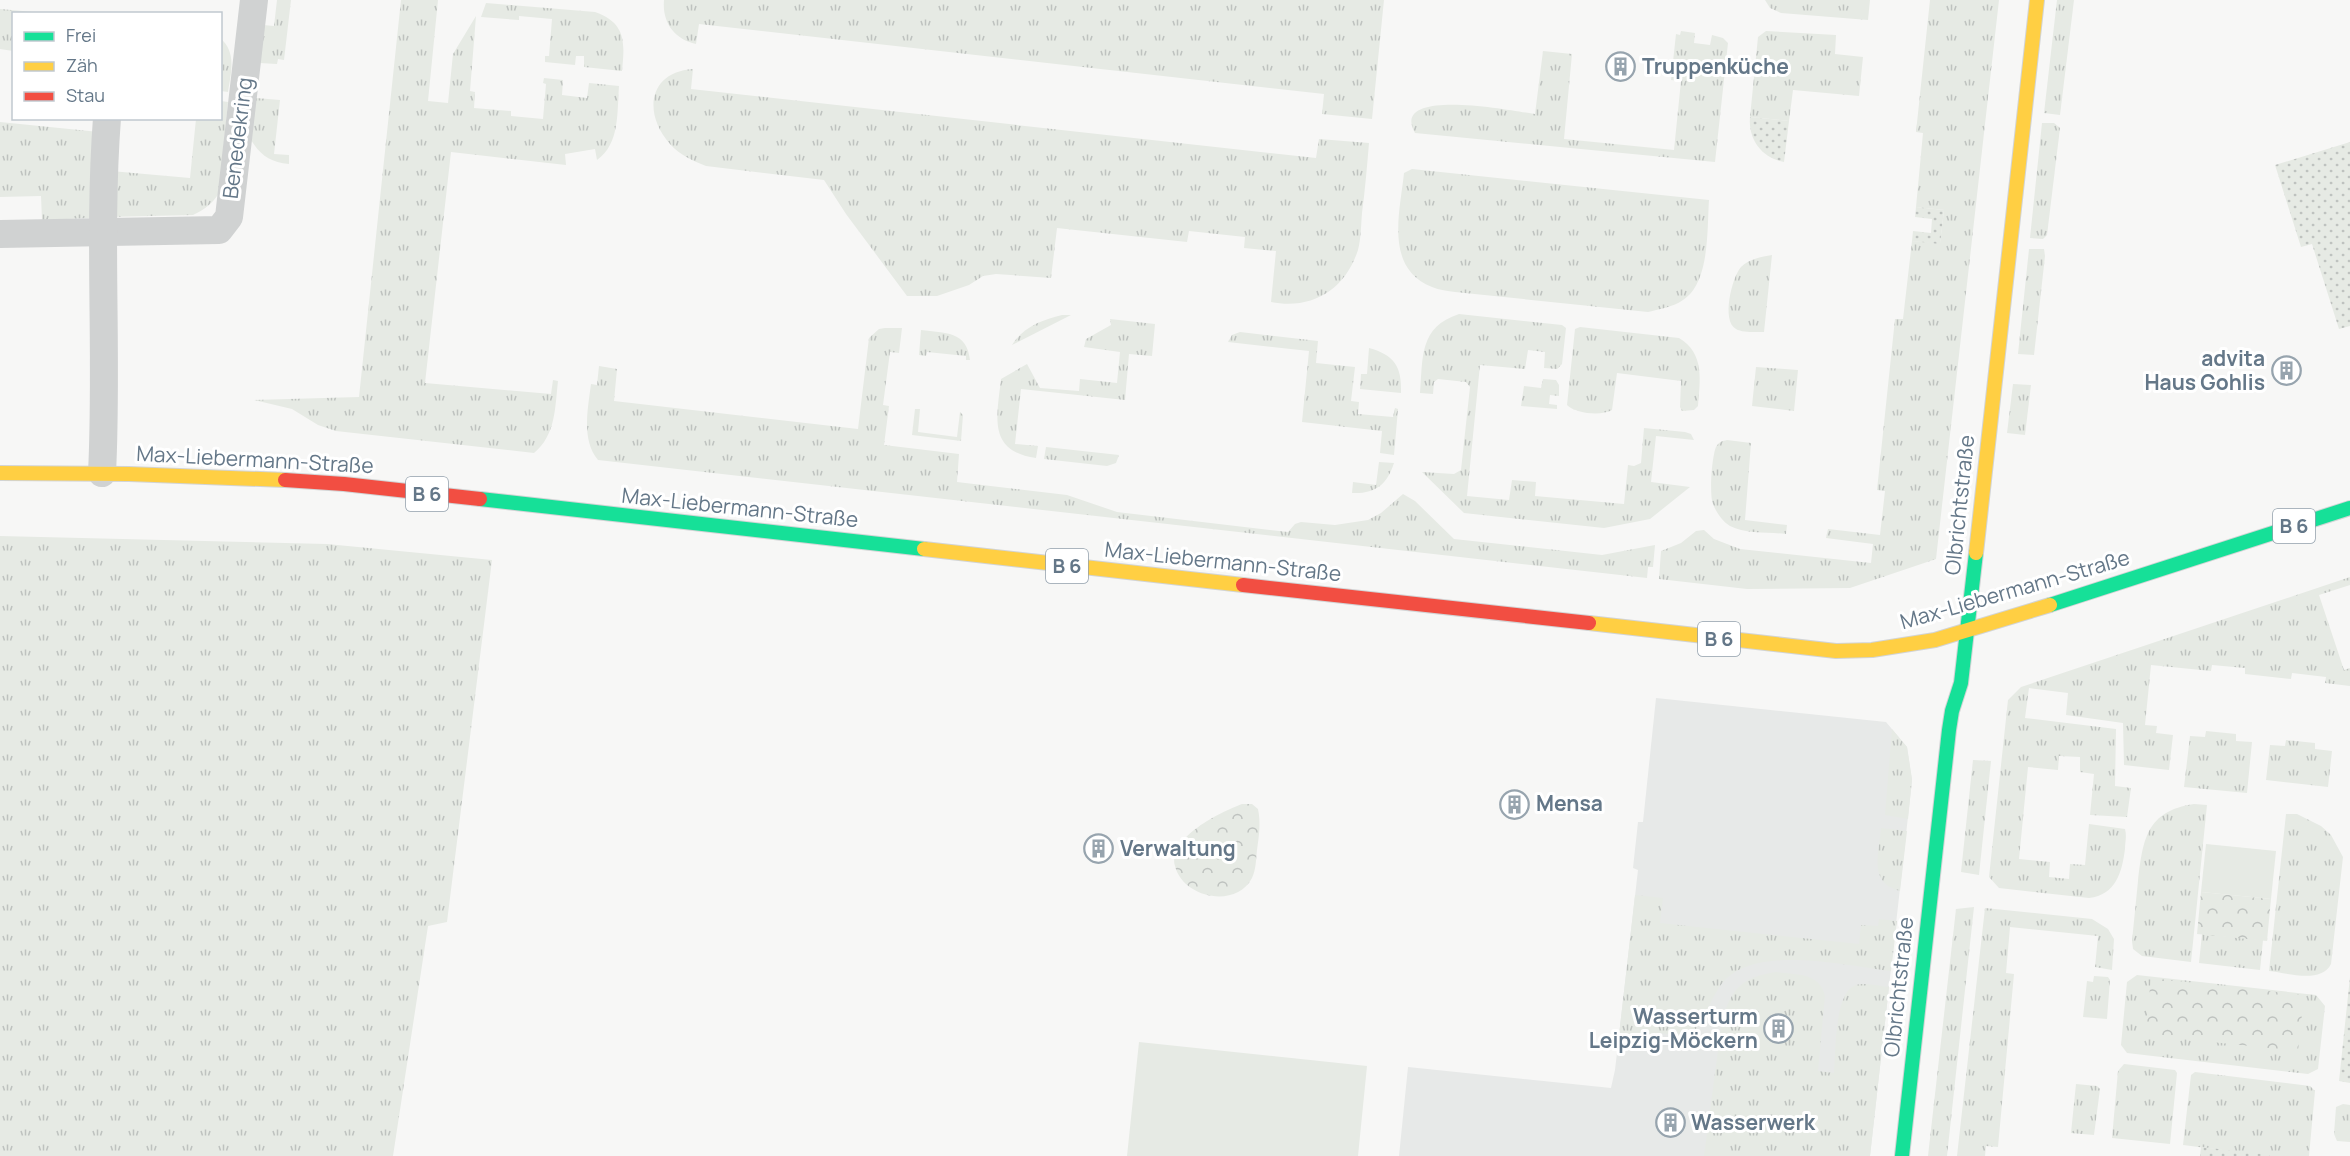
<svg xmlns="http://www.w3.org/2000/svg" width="2350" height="1156" font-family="Manrope,sans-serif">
<defs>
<pattern id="grass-tufts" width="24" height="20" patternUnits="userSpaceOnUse" patternTransform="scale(1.5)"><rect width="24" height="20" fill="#e6eae4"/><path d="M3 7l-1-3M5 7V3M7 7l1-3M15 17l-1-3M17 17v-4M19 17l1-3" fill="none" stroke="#bec2bf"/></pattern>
<pattern id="park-crowns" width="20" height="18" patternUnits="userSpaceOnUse" patternTransform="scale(1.5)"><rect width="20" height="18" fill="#e6eae4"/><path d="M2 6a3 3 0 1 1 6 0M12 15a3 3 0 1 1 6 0" fill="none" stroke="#bec2bf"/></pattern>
<pattern id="garden-dots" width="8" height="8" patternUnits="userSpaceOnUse" patternTransform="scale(1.5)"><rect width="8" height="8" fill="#e6eae4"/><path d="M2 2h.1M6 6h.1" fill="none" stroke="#bec2bf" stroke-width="1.8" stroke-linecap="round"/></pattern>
</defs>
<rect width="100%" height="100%" fill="#f7f7f6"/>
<!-- built -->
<path fill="#e7e9e8" d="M1656 698 1886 722 1907 747 1912 781 1870 1156H1399L1408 1067 1611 1088 1615 1070 1638 870 1633 868 1638 822H1643Z"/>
<!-- grass -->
<g fill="url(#grass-tufts)">
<path d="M277 0H291L284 60 278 59 277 64 259 63 263 25 274 26Z"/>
<path d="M401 0H438L428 101 448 103 453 54 476 16 470 91 475 92 474 108 511 111V116L543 119 546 84 543 83 544 78 563 80 562 95 587 98 589 83 619 86C617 112 620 144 597 160L595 149 565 154 566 165 451 152 425 383 551 394 553 380 558 381C555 407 556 435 534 453L336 431 318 425 292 409 254 400 359 397Z"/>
<path d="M664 0H1384L1372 119 1322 114 1324 94 699 24 696 44C674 39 662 22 664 0Z"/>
<path d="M1765 0H1870L1868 20 1781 13 1770 8Z"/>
<path d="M1930 0H1999L1936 559 1850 588 1747 589 1659 579 1661 551 1681 543 1696 531 1704 530 1714 539 1740 549 1871 563 1873 544 1826 538 1828 529 1880 535 1885 491 1877 490 1895 319H1903L1912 241 1940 243 1944 210 1916 207 1923 133 1916 132Z"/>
<path d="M2057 0H2074L2060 115 2044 113Z"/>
<path d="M486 3 595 12C626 23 625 42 622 71L584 67V56H576L575 65 545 62V56H549L552 19 519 16V20L481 17Z"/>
<path d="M0 9 45 13 14 14 13 51 0 49Z"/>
<path d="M1681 31 1695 33 1694 43 1710 45 1712 35 1723 38 1728 43 1715 162 1415 133C1388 85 1519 112 1535 114L1543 51 1572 54 1564 139 1674 150 1681 81 1671 80 1676 34 1680 35Z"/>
<path d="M1766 31 1836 35 1835 54 1863 57 1859 96 1793 90 1789 121 1750 117 1758 37Z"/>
<path d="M220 38C237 52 231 73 228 92L221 91Z"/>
<path d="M693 69 691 89 1316 158 1319 139 1369 143C1367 167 1365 190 1362 213 1361 225 1361 239 1358 250 1345 290 1312 310 1271 302L1276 251 1244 248 1245 237 1189 231 1187 242 1057 228 1051 278 996 274 983 276 969 285 937 296H907L846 214 824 180 706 166C693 161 680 155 670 144 643 114 648 72 693 69Z"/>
<path d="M256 98 280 100 274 154 289 155V164C270 162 261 156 251 140Z"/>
<path d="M221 101 228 102 219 193C212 204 204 210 193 215L106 217 111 171 190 178 196 119 220 118Z"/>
<path d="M0 122 99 132 91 218 42 220 41 196 0 197Z"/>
<path d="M2042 123H2054L2060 128 2047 235 2043 239 2030 238Z"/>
<path d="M1412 169 1709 200C1707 229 1710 283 1683 300 1673 307 1660 309 1648 312L1455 292C1448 291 1439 290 1432 287 1384 268 1400 212 1404 173Z"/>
<path d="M2029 249H2044L2045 256 2034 355 2018 354Z"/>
<path d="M1772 255 1764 332C1756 332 1743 333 1736 329 1721 321 1732 277 1741 267 1749 259 1761 257 1772 255Z"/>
<path d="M1459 314 1562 325 1566 328 1562 364 1557 369 1544 368 1545 352 1528 350 1525 369 1480 365 1467 496 1509 500 1512 480 1536 482 1535 496 1624 504 1628 465 1634 466 1641 463 1644 428 1685 432 1691 434 1694 440 1656 436 1651 482 1690 487 1650 519 1604 528 1464 513 1422 472 1454 474 1461 470 1470 387 1466 382 1438 379 1434 382 1433 394 1420 393C1423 357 1419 327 1459 314Z"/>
<path d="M1062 315H1071L1012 345C1023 327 1042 320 1062 315Z"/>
<path d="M1110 319 1155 324 1152 356 1129 354 1125 400 1021 389 1015 444 1038 446 1036 458C987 451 997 416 1001 379L1027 364 1040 388 1079 391 1080 379 1117 383 1120 352 1084 347 1086 339 1111 325Z"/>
<path d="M1580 327 1679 338C1705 353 1700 381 1698 406L1694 410 1682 411 1680 407 1681 381 1617 373 1612 410C1602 416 1576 414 1567 405L1575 329Z"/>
<path d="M885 328H902L899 353 890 352 883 405 889 406 884 445 959 454 957 482 1067 495 1117 512 1288 532 1295 524 1301 522 1335 525 1368 520 1381 513 1403 494 1415 501 1454 539 1602 555 1655 545 1653 567H1648L1647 578 598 460C581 440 588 408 591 384L597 385 599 366 617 369 614 401 858 429 869 338 879 329Z"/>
<path d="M921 330C945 333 967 331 970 360H966V356L927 352 926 356 919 355Z"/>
<path d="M1240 332 1318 341 1316 363 1355 367 1351 401 1359 402 1358 414 1393 417 1395 408 1398 409 1394 455 1380 453 1382 431 1302 422 1309 351 1228 342 1232 335Z"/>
<path d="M1369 348C1394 355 1402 366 1401 393L1360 389 1361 374H1367Z"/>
<path d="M1756 367 1798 370 1794 411 1752 406Z"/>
<path d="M1543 379 1556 380 1559 385V396L1550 395 1549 404 1557 405V409L1521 406 1524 386 1541 388Z"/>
<path d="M2013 384 2031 385 2025 435 2007 433Z"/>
<path d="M915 409H920L918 432 957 437 960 412 963 415 961 441 912 435Z"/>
<path d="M1727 440 1751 443 1745 520 1787 525 1786 534C1769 532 1745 534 1730 526 1722 521 1716 512 1713 504 1709 494 1712 456 1716 447 1719 442 1722 441 1727 440Z"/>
<path d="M1046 447 1119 455 1116 463 1107 466 1044 459Z"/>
<path d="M1379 462 1394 463C1387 485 1375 494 1352 493L1353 482 1376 485Z"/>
<path d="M0 536 327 544 492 560 447 922 428 926 393 1156H0Z"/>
<path d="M2350 577V585L2319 595 2344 670 2350 668V686L2325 683 2326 677 2292 673 2291 679 2245 674V668L2212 665 2211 671 2151 665 2145 725 2157 726 2156 733 2173 735 2169 770 2124 765 2123 723 2066 715 2068 693 2029 688 2025 718 2116 729 2115 786 2131 788 2127 817 2090 815 2094 774 2080 772V757L2059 756 2058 770 2028 767 2019 859 2050 862 2049 877 2069 879 2070 864 2085 865 2089 824 2125 829C2127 836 2125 842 2125 849 2122 872 2116 895 2089 898L1999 888 1989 877 2008 700 2021 687Z"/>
<path d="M1892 729 1907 747 1912 779 1908 819 1885 815Z"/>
<path d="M2206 731 2236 734V741L2252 742 2247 793 2184 787 2190 736 2205 737Z"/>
<path d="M2286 740 2315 743V749L2332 751 2328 787 2266 780 2270 745 2285 746Z"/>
<path d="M1973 760 1991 761 1979 875 1961 872Z"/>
<path d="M2194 804 2207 805 2191 962 2142 956 2133 949 2132 941C2134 921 2136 901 2138 881 2143 840 2146 811 2194 804Z"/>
<path d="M2286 814H2297L2321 826 2331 835 2343 857 2331 964C2321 984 2288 973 2269 971Z"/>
<path d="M1881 828 1907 831 1900 891C1868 883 1879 854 1881 828Z"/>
<path d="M1635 895 1663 898 1660 923 1859 944 1861 925 1878 926 1879 919 1897 921 1891 971C1848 966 1760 945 1726 979 1710 995 1705 1025 1689 1035L1656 1033 1655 1039 1619 1035Z"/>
<path d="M1974 907 1947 1156H1928L1956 909Z"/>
<path d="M1985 908 2092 919 2108 929 2114 939 2112 970 2095 967 2098 936 2010 927 2006 973 2014 974 1998 1147 1986 1146 1985 1156H1957Z"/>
<path d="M2202 934 2263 940 2260 970 2199 963Z"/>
<path d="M1776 972C1795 975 1820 972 1825 996L1818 1071 1834 1073C1836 1052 1834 992 1856 985 1866 982 1879 986 1889 987L1870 1156H1704L1722 1020C1732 988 1742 977 1776 972Z"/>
<path d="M2137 975 2316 995 2325 1006 2318 1069 2308 1074 2127 1053 2121 1045 2127 982Z"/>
<path d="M2094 976 2108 977 2110 980 2107 1019 2083 1017 2087 981 2093 982Z"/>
<path d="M2124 1064 2175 1070 2177 1073 2170 1144 2112 1138 2118 1071Z"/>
<path d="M2195 1072 2310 1086 2315 1091 2309 1156H2270L2183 1145 2191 1075Z"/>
<path d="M2076 1084 2097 1086 2100 1089 2094 1135 2071 1133Z"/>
<path d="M2343 1104 2350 1105V1142L2337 1141 2334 1134 2336 1107Z"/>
</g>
<!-- park -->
<g fill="url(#park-crowns)">
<path d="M1242 804H1252L1258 809C1261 823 1259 836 1257 850 1256 859 1256 870 1252 878 1236 909 1183 898 1175 866 1168 837 1221 812 1242 804Z"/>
<path d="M2201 892 2271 899 2267 941 2197 934Z"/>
<path d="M2151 978 2304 995 2298 1051 2145 1035Z"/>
</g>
<!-- garden -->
<g fill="url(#garden-dots)">
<path d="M1750 117 1789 121 1784 162C1762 158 1748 140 1750 117Z"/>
<path d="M2350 142V326L2339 329 2312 244 2301 247 2275 165Z"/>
<path d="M1916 207 1944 210 1940 244 1912 241 1913 231 1931 233 1932 219 1915 217Z"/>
<path d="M2350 977V1083L2339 1081Z"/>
<path d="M2201 1147 2270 1155V1156H2200Z"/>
</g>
<!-- pitch -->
<g fill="#e6eae4">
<path d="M2206 844 2276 851 2271 899 2201 892Z"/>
<path d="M1139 1042 1367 1066 1358 1156H1127Z"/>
</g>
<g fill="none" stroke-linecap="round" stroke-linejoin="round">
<defs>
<g id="fast">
<path d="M480 499 924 549"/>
<path d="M2050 605 2350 508"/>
<path d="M1902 1156 1949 730 1952 711 1961 683 1976 553"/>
</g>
<g id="slow">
<path d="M0 473 129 474 285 480"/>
<path d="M924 549 1243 585"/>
<path d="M1976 553 2037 0"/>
<path d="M1589 623 1836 651 1872 650 1935 640 2050 605"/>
</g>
<g id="jam">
<path d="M285 480 344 484 480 499"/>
<path d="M1243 585 1589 623"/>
</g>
</defs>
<!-- fast casing -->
<use href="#fast" stroke="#d2d4d5" stroke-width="16"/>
<!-- slow casing -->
<use href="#slow" stroke="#d2d4d5" stroke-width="16"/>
<!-- jam casing -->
<use href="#jam" stroke="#d2d4d5" stroke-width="16"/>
<!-- street -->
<g stroke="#d0d2d2" stroke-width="28">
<path d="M0 234 219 230 229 217 254 0"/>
<path d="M102 473C108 355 98 236 107 118"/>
</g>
<!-- fast -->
<use href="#fast" stroke="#16e098" stroke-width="14"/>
<!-- slow -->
<use href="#slow" stroke="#ffcf43" stroke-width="14"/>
<!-- jam -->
<use href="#jam" stroke="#f24e42" stroke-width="14"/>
</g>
<!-- icons -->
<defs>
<symbol id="building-ring" viewBox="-11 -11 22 22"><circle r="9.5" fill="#fff" stroke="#97a4ae" stroke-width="1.5"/><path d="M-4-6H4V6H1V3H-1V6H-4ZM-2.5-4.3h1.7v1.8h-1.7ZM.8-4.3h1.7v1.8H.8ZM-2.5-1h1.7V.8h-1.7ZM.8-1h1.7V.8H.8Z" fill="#97a4ae"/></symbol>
</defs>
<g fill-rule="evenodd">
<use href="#building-ring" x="1604" y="50" width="33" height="33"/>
<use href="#building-ring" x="2270" y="354" width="33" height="33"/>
<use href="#building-ring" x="1498" y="788" width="33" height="33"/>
<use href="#building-ring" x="1082" y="832" width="33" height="33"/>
<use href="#building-ring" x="1762" y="1012" width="33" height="33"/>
<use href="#building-ring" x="1654" y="1106" width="33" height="33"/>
</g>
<g text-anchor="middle" stroke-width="6" stroke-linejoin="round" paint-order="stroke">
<!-- shield labels -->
<g fill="#fff" stroke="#92a0ac" stroke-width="1.5">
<rect x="406" y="477" width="42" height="34" rx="4.5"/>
<rect x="2273" y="509" width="42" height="34" rx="4.5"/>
<rect x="1046" y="549" width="42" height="34" rx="4.5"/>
<rect x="1698" y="622" width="42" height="34" rx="4.5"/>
</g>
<g font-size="20" font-weight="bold" fill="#647788">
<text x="427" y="501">B 6</text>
<text x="2294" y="533">B 6</text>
<text x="1067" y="573">B 6</text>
<text x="1719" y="646">B 6</text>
</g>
<!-- poi labels -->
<g font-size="21" font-weight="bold" fill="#647788" stroke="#fff" text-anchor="start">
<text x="1642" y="74">Truppenküche</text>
<text x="2265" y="366" text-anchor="end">advita<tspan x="2265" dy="24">Haus Gohlis</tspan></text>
<text x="1536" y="811">Mensa</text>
<text x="1120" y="856">Verwaltung</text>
<text x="1758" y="1024" text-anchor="end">Wasserturm<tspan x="1758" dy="24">Leipzig-Möckern</tspan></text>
<text x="1691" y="1130">Wasserwerk</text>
</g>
<!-- street labels -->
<g font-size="21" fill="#647788" stroke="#fff">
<text transform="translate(238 138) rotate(-83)" y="7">Benedekring</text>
<text transform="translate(255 460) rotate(3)" y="7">Max-Liebermann-Straße</text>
<text transform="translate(1960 505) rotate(-84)" y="7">Olbrichtstraße</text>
<text transform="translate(740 508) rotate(6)" y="7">Max-Liebermann-Straße</text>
<text transform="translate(1223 562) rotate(6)" y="7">Max-Liebermann-Straße</text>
<text transform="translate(2015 590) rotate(-16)" y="7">Max-Liebermann-Straße</text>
<text transform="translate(1899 987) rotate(-84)" y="7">Olbrichtstraße</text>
</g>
</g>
<!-- legend -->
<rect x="12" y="12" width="210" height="108" fill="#ffffff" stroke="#c1c9cf" stroke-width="1.5"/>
<rect x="24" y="32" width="30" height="9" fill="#16e098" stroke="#c1c9cf" stroke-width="1.5"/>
<text x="66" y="42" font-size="18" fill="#647788">Frei</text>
<rect x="24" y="62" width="30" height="9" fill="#ffcf43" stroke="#c1c9cf" stroke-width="1.5"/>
<text x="66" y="72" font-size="18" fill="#647788">Zäh</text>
<rect x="24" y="92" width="30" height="9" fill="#f24e42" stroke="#c1c9cf" stroke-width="1.5"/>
<text x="66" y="102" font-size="18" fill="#647788">Stau</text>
</svg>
